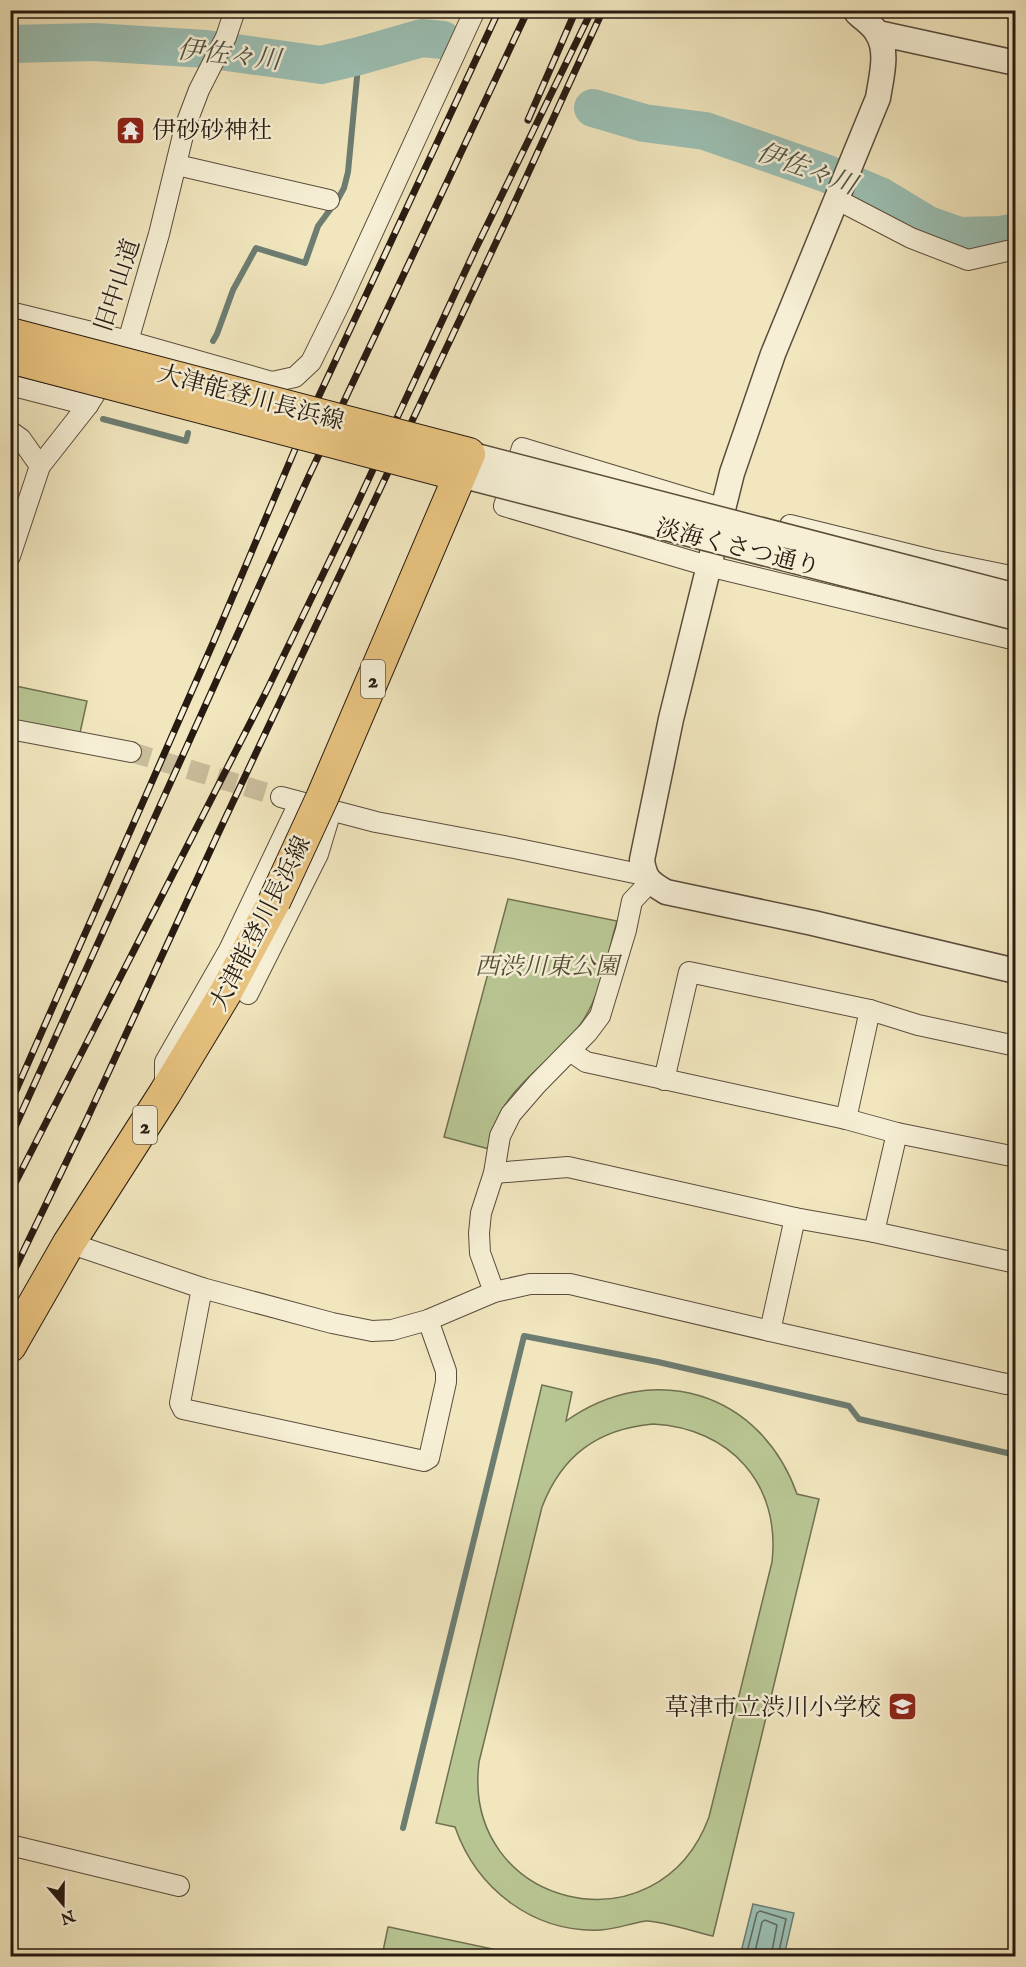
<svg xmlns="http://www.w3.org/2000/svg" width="1026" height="1967" font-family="'IM FELL English','Noto Serif JP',serif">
<rect width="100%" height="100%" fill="#f1e6be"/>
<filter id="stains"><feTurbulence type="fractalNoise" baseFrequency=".00333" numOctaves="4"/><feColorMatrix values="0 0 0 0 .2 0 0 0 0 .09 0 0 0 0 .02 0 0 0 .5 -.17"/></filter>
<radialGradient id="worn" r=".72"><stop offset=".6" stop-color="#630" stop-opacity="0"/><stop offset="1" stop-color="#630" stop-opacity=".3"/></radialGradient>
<!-- green -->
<g fill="#b8c693" stroke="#707052" stroke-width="1.5" fill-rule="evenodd">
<path d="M11 685 87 701 80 733 11 722Z"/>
<path d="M508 899 617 921C607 955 601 996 580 1025 554 1060 509 1084 494 1127 491 1134 490 1142 489 1149L444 1137Z"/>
<path d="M542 1385 572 1392 566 1421C653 1359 761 1392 797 1494L819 1499 713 1936C699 1933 658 1920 646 1921 631 1923 617 1929 601 1930 534 1933 477 1890 455 1827L436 1823ZM653 1424C730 1428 781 1484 772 1562L709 1817C658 1955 461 1908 479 1762L542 1507C562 1455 598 1429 653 1424Z"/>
<path d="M388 1927H389L525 1956H382Z"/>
</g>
<!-- water -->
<path fill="#9bbfb3" stroke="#6d7d72" stroke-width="1.5" d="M753 1904 794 1913 784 1956H740Z"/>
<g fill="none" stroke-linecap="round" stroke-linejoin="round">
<!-- shore -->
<g stroke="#616c62" stroke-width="1.5">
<path d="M746 1956 757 1913 760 1911 786 1919 778 1956"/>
<path d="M754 1956 762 1922 765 1920 777 1925 771 1956"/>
</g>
<!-- stream -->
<g stroke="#6d7d72" stroke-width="6">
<path d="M213 341 217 334 233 290 256 248 305 263 318 226 338 199 344 188 348 172 359 56"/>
<path d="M103 419 186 441 188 433"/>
<path d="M403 1828 524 1336 658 1362 849 1406 859 1419 1016 1455"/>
</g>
<!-- river -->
<g stroke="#9bbfb3" stroke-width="38">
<path d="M10 44 94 42 206 49 321 65 359 56 422 38 443 40"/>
<path d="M593 108 644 123 705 131 825 173 880 196 928 225 959 236 1001 235 1016 232"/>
</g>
<!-- minor-tunnel -->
<path stroke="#c9bd9b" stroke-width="20" stroke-dasharray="20 10" stroke-linecap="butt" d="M131 752 281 797"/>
<defs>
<g id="minor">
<path d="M177 165 329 200"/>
<path d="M836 199 911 238 968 260 1016 249"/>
<path d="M10 312 128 341 272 382 295 377 311 362 342 299 475 10"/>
<path d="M10 385 88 405"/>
<path d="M10 431 21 439 40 466"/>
<path d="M721 508 522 448 504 506 708 566 1016 640"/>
<path d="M790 525 932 560 1016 577"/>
<path d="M10 556 40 466 88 405 128 341 159 234 185 127 199 90 226 37 235 10"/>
<path d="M10 729 131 752"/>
<path d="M281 797 376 822 514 848 644 875"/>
<path d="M248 994 318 854 331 811"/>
<path d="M570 1051 586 1062 846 1119 897 1133 1016 1157"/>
<path d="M664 1080 689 972 870 1010 918 1025 1016 1046"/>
<path d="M165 1090V1062L229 950 299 803"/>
<path d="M846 1119 870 1010"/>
<path d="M494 1173 568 1167 795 1218 874 1232 1016 1263"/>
<path d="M874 1232 897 1133"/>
<path d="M69 1243 202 1288 332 1323 372 1331 392 1330 428 1320 494 1292 530 1284H570L770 1331 1006 1384 1016 1383"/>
<path d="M202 1288 180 1403 183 1409 424 1461 429 1458 446 1382V1371L428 1320"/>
<path d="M494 1292 480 1253 479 1233 481 1213 494 1173 500 1136 511 1114 537 1084 588 1032 600 1016 626 930 632 901 650 882"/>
<path d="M770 1331 795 1218"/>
<path d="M10 1845 179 1886"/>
</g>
<g id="tertiary">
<path d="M857 13C863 19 873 25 877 33 889 51 881 78 878 98L773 354 732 473 671 719 642 860C645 879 649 882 666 892L813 923 1016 971"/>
<path d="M878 33 1016 63"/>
</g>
<path id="primary" d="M10 1346 69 1243 165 1093 226 992 274 902"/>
</defs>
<!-- minor casing -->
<use href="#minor" stroke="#5a4d3c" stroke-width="22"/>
<!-- tertiary casing -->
<use href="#tertiary" stroke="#5a4d3c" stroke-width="27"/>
<!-- primary casing -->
<use href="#primary" stroke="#271a11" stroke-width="34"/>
<!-- minor -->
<use href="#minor" stroke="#f6efd5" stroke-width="20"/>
<!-- tertiary -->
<use href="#tertiary" stroke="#f6efd5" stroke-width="24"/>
<!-- primary -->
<use href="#primary" stroke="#e8c37f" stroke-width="32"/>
<defs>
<g id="rail">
<path d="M528 120 576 10"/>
<path d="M10 1104 213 643 304 428 499 10"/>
<path d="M10 1138 308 478 528 10"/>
<path d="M10 1193 267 690 356 506 476 248 592 10"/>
<path d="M10 1279 87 1119 216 838 508 217 603 10"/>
</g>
</defs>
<!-- rail casing -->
<use href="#rail" stroke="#271a11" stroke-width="7"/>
<!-- rail -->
<use href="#rail" stroke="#f6efd5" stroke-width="4.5" stroke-dasharray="14" stroke-linecap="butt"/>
<defs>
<g id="tertiary-bridge">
<path d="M469 454 1016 596"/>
<path d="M460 475 1016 618"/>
</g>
<g id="primary-bridge">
<path d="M10 334 469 454 322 798 274 902"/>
<path d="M10 357 460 475"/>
</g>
</defs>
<!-- tertiary-bridge casing -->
<use href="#tertiary-bridge" stroke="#5a4d3c" stroke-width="27" stroke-linecap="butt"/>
<!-- primary-bridge casing -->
<use href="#primary-bridge" stroke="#271a11" stroke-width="34" stroke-linecap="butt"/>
<!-- tertiary-bridge -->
<use href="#tertiary-bridge" stroke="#f6efd5" stroke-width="24"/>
<!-- primary-bridge -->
<use href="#primary-bridge" stroke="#e8c37f" stroke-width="32"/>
</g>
<!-- icons -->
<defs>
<symbol id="temple-square" viewBox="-11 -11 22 22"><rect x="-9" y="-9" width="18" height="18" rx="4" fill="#8f2418" stroke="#f6efd5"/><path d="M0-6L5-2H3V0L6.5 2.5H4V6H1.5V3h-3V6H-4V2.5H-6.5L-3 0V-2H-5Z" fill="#fff"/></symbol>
<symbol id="school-square" viewBox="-11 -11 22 22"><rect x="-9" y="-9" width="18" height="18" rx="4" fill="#8f2418" stroke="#f6efd5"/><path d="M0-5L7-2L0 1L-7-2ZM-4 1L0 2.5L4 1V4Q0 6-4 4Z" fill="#fff"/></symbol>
</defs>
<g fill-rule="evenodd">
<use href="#temple-square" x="114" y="114" width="33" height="33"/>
<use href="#school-square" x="886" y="1690" width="33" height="33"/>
</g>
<g text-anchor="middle" stroke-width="5" stroke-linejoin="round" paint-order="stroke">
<!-- shield labels -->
<g fill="#f6efd5" stroke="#655a4c" stroke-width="1.5">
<rect x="361" y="660" width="24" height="38" rx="4.5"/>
<rect x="133" y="1106" width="24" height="38" rx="4.5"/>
</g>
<g font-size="22" font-weight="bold" fill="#271a11">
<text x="373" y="687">2</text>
<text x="145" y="1133">2</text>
</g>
<!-- poi labels -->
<g font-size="24" fill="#271a11" stroke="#f6efd5" text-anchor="start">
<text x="152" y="138">伊砂砂神社</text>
<text x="881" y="1715" text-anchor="end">草津市立渋川小学校</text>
</g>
<!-- street labels -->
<g font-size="24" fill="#271a11" stroke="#f6efd5">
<text transform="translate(117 285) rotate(-72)" y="8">旧中山道</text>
<text transform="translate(251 397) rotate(15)" y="8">大津能登川長浜線</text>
<text transform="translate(738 547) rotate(14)" y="8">淡海くさつ通り</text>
<text transform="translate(260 923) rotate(-63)" y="8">大津能登川長浜線</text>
</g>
<!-- park labels -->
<g font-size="24" font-style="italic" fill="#524e38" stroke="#f6efd5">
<text x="547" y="974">西渋川東公園</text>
</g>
<!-- water labels -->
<g font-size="26" font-style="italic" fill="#50544a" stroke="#f6efd5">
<text transform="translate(229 54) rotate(6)" y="9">伊佐々川</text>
<text transform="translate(807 168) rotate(20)" y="9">伊佐々川</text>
</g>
</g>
<!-- margin -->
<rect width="1026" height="1967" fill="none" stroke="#f1e6be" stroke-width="36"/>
<rect x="12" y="12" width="1002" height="1943" fill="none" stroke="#271a11" stroke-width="3"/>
<rect x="18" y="18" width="990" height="1931" fill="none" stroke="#271a11" stroke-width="1.5"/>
<!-- north arrow -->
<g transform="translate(63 1904) rotate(160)" stroke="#f6efd5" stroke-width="4.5" paint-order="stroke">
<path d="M0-4.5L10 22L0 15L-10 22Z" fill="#271a11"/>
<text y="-9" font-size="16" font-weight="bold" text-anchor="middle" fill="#271a11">N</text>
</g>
<rect width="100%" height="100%" filter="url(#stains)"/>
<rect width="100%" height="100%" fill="url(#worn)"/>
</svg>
